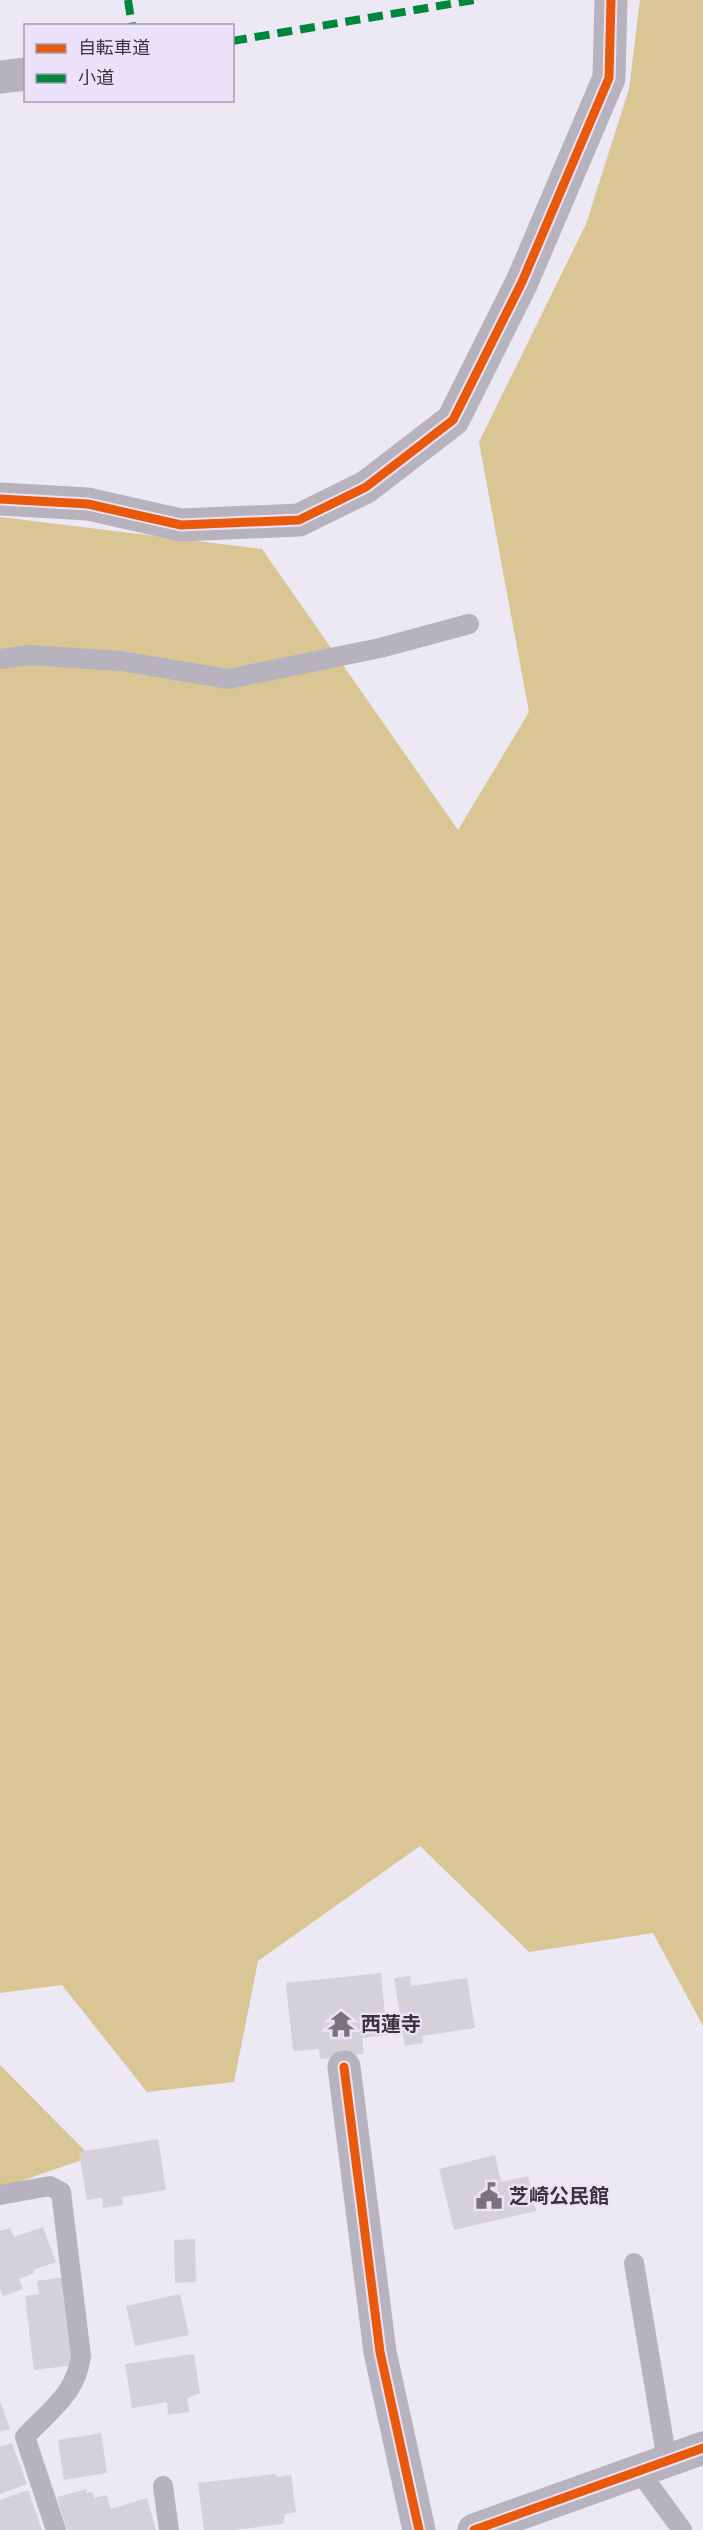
<svg xmlns="http://www.w3.org/2000/svg" width="703" height="2530" font-family="'Exo 2','Noto Sans JP',sans-serif">
<rect width="100%" height="100%" fill="#ece8f4"/>
<!-- forest -->
<g fill="#dac595">
<path d="M640 0H703V2026L653 1933 529 1952 420 1846 258 1961 234 2082 147 2092 62 1985 0 1993V517L262 549 458 830 529 712 479 442 586 224 629 89Z"/>
<path d="M0 2065 91 2157 0 2188Z"/>
</g>
<!-- building -->
<g fill="#d5d1db">
<path d="M381 1973 387 2035 362 2038 364 2054 320 2059 319 2049 293 2051 286 1983Z"/>
<path d="M410 1976 411 1986 467 1978 475 2028 422 2036 423 2043 405 2046 394 1978Z"/>
<path d="M158 2139 166 2190 122 2197 123 2205 103 2208 102 2198 87 2200 79 2152Z"/>
<path d="M495 2155 501 2182 528 2176 536 2211 454 2230 439 2169Z"/>
<path d="M43 2227 56 2262 33 2270 34 2273 19 2279 23 2289 3 2296 0 2289V2231L10 2228 14 2237Z"/>
<path d="M195 2239 196 2282 175 2283 174 2240Z"/>
<path d="M65 2277 75 2365 34 2370 25 2296 39 2294 37 2281Z"/>
<path d="M180 2294 189 2335 135 2346 126 2306Z"/>
<path d="M194 2354 200 2393 187 2398 189 2412 168 2415 167 2402 132 2408 125 2364Z"/>
<path d="M0 2401 10 2429 0 2432Z"/>
<path d="M101 2433 107 2473 64 2480 58 2440Z"/>
<path d="M12 2443 27 2484 0 2494V2447Z"/>
<path d="M275 2474 278 2477 291 2475 296 2512 285 2514 283 2524 234 2530H204L198 2483Z"/>
<path d="M87 2489 86 2493 92 2492 94 2498 106 2495 111 2509 147 2498 156 2530H67L57 2497Z"/>
<path d="M28 2490 42 2530H0V2500Z"/>
</g>
<g fill="none" stroke-linecap="round" stroke-linejoin="round">
<!-- service -->
<g stroke="#b6b2be" stroke-width="20">
<path d="M0 659 29 655 121 661 228 679 380 648 469 624"/>
<path d="M0 2195 50 2186 61 2192 81 2356C76 2394 50 2410 25 2437L56 2530"/>
<path d="M634 2263 667 2461"/>
<path d="M639 2471 682 2530"/>
<path d="M163 2486 169 2530"/>
</g>
<!-- minor -->
<g stroke="#b6b2be" stroke-width="33">
<path d="M0 77 26 74"/>
<path d="M0 499 88 504 181 525 299 520 366 487 453 420 522 282 609 78 611 0"/>
<path d="M344 2067 380 2352 419 2530"/>
<path d="M474 2530 703 2448"/>
</g>
<!-- quiet -->
<g stroke="#00873e" stroke-width="8" stroke-dasharray="15 8" stroke-linecap="butt">
<path d="M128 0 132 26"/>
<path d="M232 41 474 0"/>
</g>
<defs>
<g id="cycleway">
<path d="M0 499 88 504 181 525 299 520 366 487 453 420 522 282 609 78 611 0"/>
<path d="M344 2067 380 2352 419 2530"/>
<path d="M474 2530 703 2448"/>
</g>
</defs>
<!-- cycleway casing -->
<use href="#cycleway" stroke="#ebe2fa" stroke-width="13"/>
<!-- cycleway -->
<use href="#cycleway" stroke="#e8590c" stroke-width="9"/>
</g>
<!-- icons -->
<defs>
<symbol id="temple-bare" viewBox="-9 -9 18 18"><path d="M0-6L5-2H3V0L6.5 2.5H4V6H1.5V3h-3V6H-4V2.5H-6.5L-3 0V-2H-5Z" fill="#77747e" stroke="#ebe2fa" stroke-width="2.5" paint-order="stroke"/></symbol>
<symbol id="civic-bare" viewBox="-9 -9 18 18"><path d="M-.6-6.5H3V-4.5H.6V-3L4-1V1h2V6H-6V1h2V-1L-.6-3ZM-1.2 2.5V6h2.4V2.5Z" fill="#77747e" stroke="#ebe2fa" stroke-width="2.5" paint-order="stroke"/></symbol>
</defs>
<g fill-rule="evenodd">
<use href="#temple-bare" x="322" y="2005" width="38" height="38"/>
<use href="#civic-bare" x="470" y="2177" width="38" height="38"/>
</g>
<g text-anchor="middle" stroke-width="4.5" stroke-linejoin="round" paint-order="stroke">
<!-- poi labels -->
<g font-size="20" font-weight="bold" fill="#38353e" stroke="#ebe2fa" text-anchor="start">
<text x="361" y="2031">西蓮寺</text>
<text x="509" y="2203">芝崎公民館</text>
</g>
</g>
<!-- legend -->
<rect x="24" y="24" width="210" height="78" fill="#ebe2fa" stroke="#a39daf" stroke-width="1.5"/>
<rect x="36" y="44" width="30" height="9" fill="#e8590c" stroke="#a39daf" stroke-width="1.5"/>
<text x="78" y="54" font-size="18" fill="#38353e">自転車道</text>
<rect x="36" y="74" width="30" height="9" fill="#00873e" stroke="#a39daf" stroke-width="1.5"/>
<text x="78" y="84" font-size="18" fill="#38353e">小道</text>
</svg>
